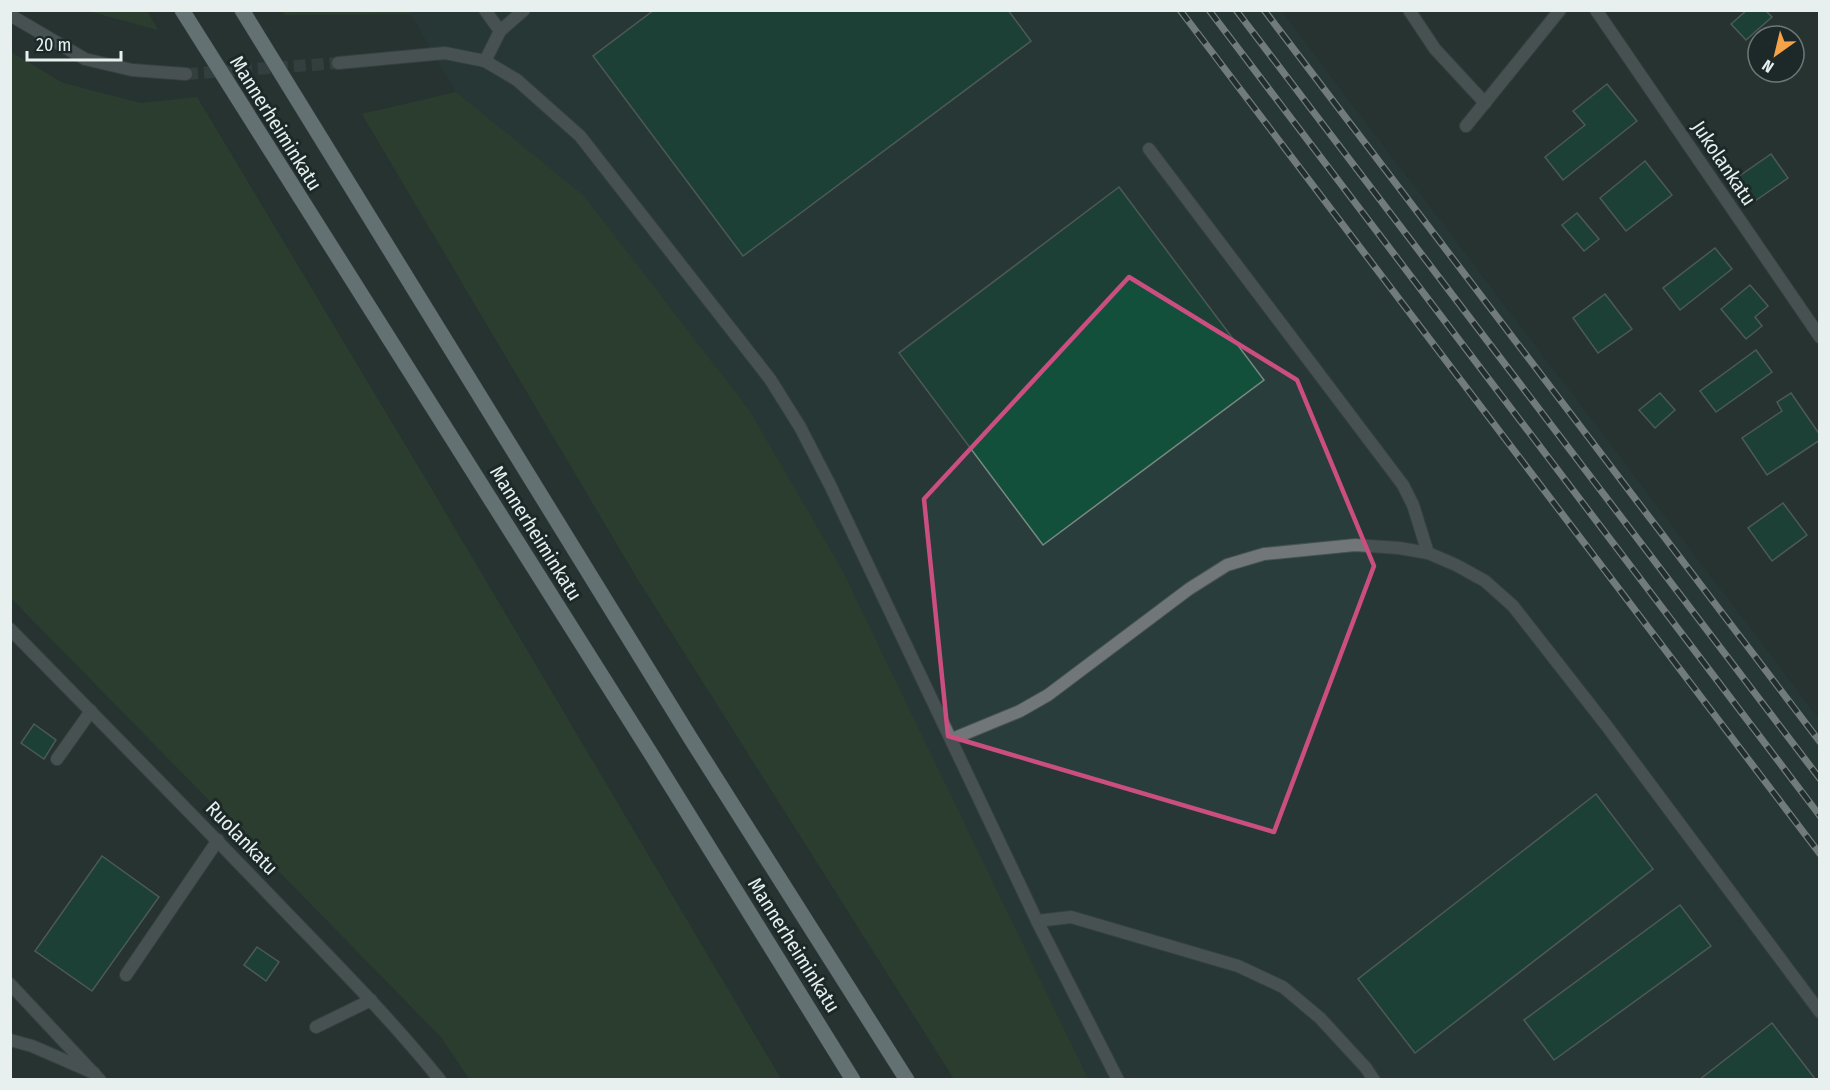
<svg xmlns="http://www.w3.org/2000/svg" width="1830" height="1090" font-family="'Fira Sans Condensed',sans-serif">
<rect width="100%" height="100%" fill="#273332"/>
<!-- built -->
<path fill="#283d3c" d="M409 11H1281L1819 719V1079H1088L841 568 749 410 584 196 456 92Z"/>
<!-- green -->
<g fill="#324b2e">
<path d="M409 10 411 14 285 15 282 11Z"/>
<path d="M88 11H147L158 30Z"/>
<path d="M11 52 63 83 141 103 197 97 428 483 781 1079H469L441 1037 11 598Z"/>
<path d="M456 92 584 196 749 410 841 568 1088 1079H954L637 578 362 114Z"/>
</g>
<!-- building -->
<g fill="#13503c" stroke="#7b8781" stroke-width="1.5">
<path d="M654 10H1008L1031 41 743 256 593 56Z"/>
<path d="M1747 10H1765L1772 17 1746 40 1731 24Z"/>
<path d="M1607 84 1637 121 1563 180 1545 157 1585 125 1573 111Z"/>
<path d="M1771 154 1788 178 1755 201 1738 177Z"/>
<path d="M1645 161 1672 195 1626 231 1600 198Z"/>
<path d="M1119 187 1264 380 1043 545 899 353Z"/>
<path d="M1577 213 1599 239 1584 251 1562 225Z"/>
<path d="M1715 248 1732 269 1680 310 1663 288Z"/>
<path d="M1750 285 1768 306 1755 317 1762 326 1746 339 1721 309Z"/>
<path d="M1605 294 1632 329 1598 353 1573 318Z"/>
<path d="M1756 350 1772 372 1716 412 1700 391Z"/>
<path d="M1660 393 1675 410 1655 428 1639 410Z"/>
<path d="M1791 393 1820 435V440L1767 475 1742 438 1782 411 1777 402Z"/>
<path d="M1783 503 1807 535 1772 561 1748 528Z"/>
<path d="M34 724 56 740 44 759 21 743Z"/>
<path d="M1596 794 1653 869 1415 1053 1358 979Z"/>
<path d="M102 856 159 897 92 991 35 951Z"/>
<path d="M1680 905 1711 946 1554 1060 1524 1020Z"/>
<path d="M257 947 279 962 266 981 244 965Z"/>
<path d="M1772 1023 1816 1080H1699Z"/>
</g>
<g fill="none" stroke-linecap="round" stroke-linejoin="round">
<!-- minor-tunnel -->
<path stroke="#444f4e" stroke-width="12" stroke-dasharray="12 6" stroke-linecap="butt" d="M186 74 338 63"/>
<defs>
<g id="service">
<path d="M485 10 500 31"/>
<path d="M524 10 500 31 485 61 517 80 580 136 770 379 800 427 830 485 1037 921 1118 1080"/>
<path d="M1409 10 1435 49 1485 103"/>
<path d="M1149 149 1403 485 1413 505 1428 553"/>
<path d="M952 739 1020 711 1048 695 1189 589 1227 565 1264 554 1355 545 1399 548 1428 553 1456 565 1485 581 1513 606 1606 725 1820 1012"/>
<path d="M57 759 91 711"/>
<path d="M1037 921 1071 917 1238 966 1283 987 1320 1018 1366 1068 1374 1080"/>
<path d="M126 975 218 840"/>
<path d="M10 984 100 1080"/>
<path d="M316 1027 371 1000"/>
</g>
<g id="minor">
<path d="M1596 10 1820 337"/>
<path d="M10 15 85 59 132 70 186 74"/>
<path d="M338 63 445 53 485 61"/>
<path d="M1466 126 1560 10"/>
<path d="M10 629C101 722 193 815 283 909 337 965 391 1019 440 1080"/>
<path d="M10 1040 32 1046 94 1073"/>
</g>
<g id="primary">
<path d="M182 10 653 757 853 1080"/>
<path d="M242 10 691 739 907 1080"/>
</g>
</defs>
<!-- service casing -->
<use href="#service" stroke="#465150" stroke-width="14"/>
<!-- minor casing -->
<use href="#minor" stroke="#465150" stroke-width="14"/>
<!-- primary casing -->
<use href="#primary" stroke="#465150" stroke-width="16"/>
<!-- service -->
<use href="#service" stroke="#717678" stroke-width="12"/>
<!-- minor -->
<use href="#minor" stroke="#717678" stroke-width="12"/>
<!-- primary -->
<use href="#primary" stroke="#b0bcc0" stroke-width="15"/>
<defs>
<g id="rail">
<path d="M1180 10 1820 854"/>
<path d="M1209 10 1820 816"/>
<path d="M1236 10 1820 779"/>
<path d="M1264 10 1820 742"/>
</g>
</defs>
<!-- rail casing -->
<use href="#rail" stroke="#cad2d2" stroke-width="7"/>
<!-- rail -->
<use href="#rail" stroke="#1d2928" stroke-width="4.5" stroke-dasharray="14" stroke-linecap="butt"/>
</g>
<!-- marked area -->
<path d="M0 0H1830V1090H0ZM1129 277 1297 380 1374 566 1274 832 948 736 924 499Z" fill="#273332" fill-opacity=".55" fill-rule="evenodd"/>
<path fill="none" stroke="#cb4e80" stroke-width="4.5" stroke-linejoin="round" d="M1129 277 1297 380 1374 566 1274 832 948 736 924 499Z"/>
<g text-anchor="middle" stroke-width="6" stroke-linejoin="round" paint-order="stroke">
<!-- street labels -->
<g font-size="20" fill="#e7efef" stroke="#1d2928">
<text transform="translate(276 123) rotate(58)" y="7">Mannerheiminkatu</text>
<text transform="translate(1724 163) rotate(56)" y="7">Jukolankatu</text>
<text transform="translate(536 533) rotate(58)" y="7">Mannerheiminkatu</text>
<text transform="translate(242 838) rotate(46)" y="7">Ruolankatu</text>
<text transform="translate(794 945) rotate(58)" y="7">Mannerheiminkatu</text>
</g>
</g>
<!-- border -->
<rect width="1830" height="1090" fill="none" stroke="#e7efef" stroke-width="24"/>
<!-- north arrow -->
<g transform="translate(1776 54) rotate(214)"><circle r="28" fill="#1d2928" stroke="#6e7878" stroke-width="1.5"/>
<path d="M0-4.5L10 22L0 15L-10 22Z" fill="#f6a248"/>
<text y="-9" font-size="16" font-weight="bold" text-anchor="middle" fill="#e7efef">N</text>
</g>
<!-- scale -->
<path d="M27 51v9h94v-9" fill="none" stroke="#e7efef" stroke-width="3"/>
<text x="36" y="51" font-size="18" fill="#e7efef" stroke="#1d2928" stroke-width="4.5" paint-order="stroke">20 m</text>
</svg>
